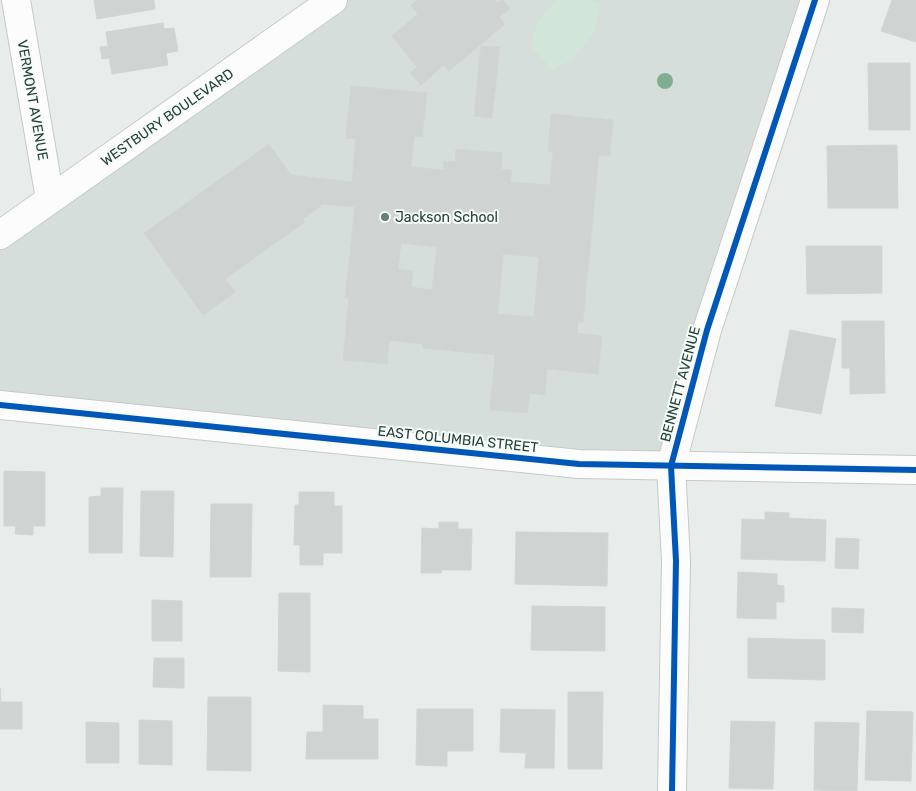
<svg xmlns="http://www.w3.org/2000/svg" width="916" height="791" font-family="Rubik,sans-serif">
<rect width="100%" height="100%" fill="#e8edeb"/>
<!-- built -->
<path fill="#d6dedb" d="M333 0H815L671 466 0 405V235Z"/>
<!-- green -->
<path fill="#d1e6d8" d="M557 0H590L601 4 594 31 574 58 553 70 531 47 538 21Z"/>
<!-- building -->
<g fill="#cfd4d2" stroke="#d1d6d4" fill-rule="evenodd">
<path d="M94 0H154L155 9 97 19Z"/>
<path d="M417 0H495L498 3 503 0 510 9 499 17 505 24 449 71 444 65 421 85 410 73 417 67 392 36 418 14 410 6Z"/>
<path d="M892 0H916V42L881 31Z"/>
<path d="M163 23 164 29 174 28 178 51 166 53 168 65 112 74 109 58 102 59 100 47 108 46 106 32Z"/>
<path d="M481 46 500 47 492 118 474 116Z"/>
<path d="M868 63H910V130H869Z"/>
<path d="M351 86 427 93 422 137 414 136 411 167 443 170 444 161 455 162 456 149 502 153 501 169 512 170 510 182 550 185 553 152 548 151 551 114 613 120 610 156 599 155 583 322H578L577 333 602 336 598 374 547 369 545 395 530 393 527 413 490 410 495 355 422 348 423 344 389 340 387 364 343 360 349 298H345L355 207 323 204 303 219 305 222 225 279 235 292 203 315 144 233 269 144 291 175 352 182 356 139 346 138ZM401 243 437 247 432 290 411 287 413 271 398 269ZM503 254 539 257 534 317 498 314Z"/>
<path d="M897 145 898 208H828L827 146Z"/>
<path d="M806 246H882V293L807 294Z"/>
<path d="M842 321H884L885 393 850 394V368H842Z"/>
<path d="M790 330 836 339 821 414 775 406Z"/>
<path d="M4 471 45 472V526H33V535L15 534 16 526H4Z"/>
<path d="M101 488H123L122 553H89V497L101 496Z"/>
<path d="M141 491H174L173 557 140 556Z"/>
<path d="M299 492H334V506H342V553H323V565H300V545H294L295 505H299Z"/>
<path d="M211 504H252L251 577H210Z"/>
<path d="M765 512 789 513V518L826 520 825 561 741 559 742 519 765 520Z"/>
<path d="M439 522H458V529H472L471 570H442L441 573H421L422 528 439 529Z"/>
<path d="M516 532 608 533 607 586 515 584Z"/>
<path d="M836 538 859 539 858 569 835 568Z"/>
<path d="M738 572 777 574V585L784 586V602H776V619L737 618Z"/>
<path d="M279 593H310V672L278 671Z"/>
<path d="M152 600 182 601V641H152Z"/>
<path d="M532 606 605 607V651L531 650Z"/>
<path d="M832 608 864 609 863 633 832 632Z"/>
<path d="M748 638 825 640V680L748 678Z"/>
<path d="M154 658H184V688L153 687Z"/>
<path d="M0 688 1 702H22V729H0Z"/>
<path d="M568 692H603L602 769H568Z"/>
<path d="M208 697H251V771L207 770Z"/>
<path d="M323 705 363 706V719H378V759H306L307 732H323Z"/>
<path d="M417 709H473V751H447V766L416 765Z"/>
<path d="M501 709 555 710 554 768H525L526 753 500 752Z"/>
<path d="M867 711 913 712 911 781 865 780Z"/>
<path d="M139 720 172 721V765L139 764Z"/>
<path d="M731 721 775 722 773 789 729 788Z"/>
<path d="M86 722 119 723V763H86Z"/>
<path d="M815 722 859 723 857 791 814 790Z"/>
</g>
<g fill="none" stroke-linecap="round" stroke-linejoin="round">
<defs>
<g id="minor">
<path d="M16 0 50 199"/>
<path d="M0 235 333 0"/>
<path d="M0 405 579 464 916 470"/>
<path d="M672 791 676 561 671 466 707 330 815 0"/>
</g>
</defs>
<!-- minor casing -->
<use href="#minor" stroke="#c5cac8" stroke-width="30"/>
<!-- minor -->
<use href="#minor" stroke="#fcfcfc" stroke-width="28"/>
<defs>
<g id="cycleway">
<path d="M0 405 579 464 916 470"/>
<path d="M672 791 676 561 671 466 707 330 815 0"/>
</g>
</defs>
<!-- cycleway casing -->
<use href="#cycleway" stroke="#f7fbf9" stroke-width="9"/>
<!-- cycleway -->
<use href="#cycleway" stroke="#0057b8" stroke-width="6"/>
</g>
<!-- trees -->
<circle fill="#81ae93" cx="665" cy="81" r="8"/>
<!-- markers -->
<circle fill="#697e78" stroke="#f7fbf9" stroke-width="2" cx="385" cy="217" r="5"/>
<g text-anchor="middle" stroke-width="4" stroke-linejoin="round" paint-order="stroke">
<!-- street labels -->
<g font-size="14" fill="#24423a" stroke="#f7fbf9">
<text transform="translate(33 100) rotate(80)" y="5">VERMONT AVENUE</text>
<text transform="translate(167 117) rotate(-35)" y="5">WESTBURY BOULEVARD</text>
<text transform="translate(680 384) rotate(-75)" y="5">BENNETT AVENUE</text>
<text transform="translate(458 439) rotate(6)" y="5">EAST COLUMBIA STREET</text>
</g>
<!-- poi labels -->
<g font-size="14" fill="#24423a" stroke="#f7fbf9" text-anchor="start">
<text x="395" y="222">Jackson School</text>
</g>
</g>
</svg>
